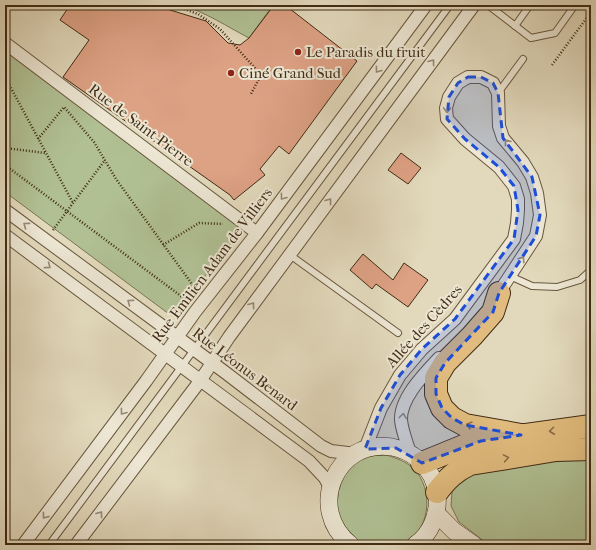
<svg xmlns="http://www.w3.org/2000/svg" width="596" height="550" font-family="'IM FELL French Canon',serif">
<rect width="100%" height="100%" fill="#e2d9bc"/>
<filter id="stains"><feTurbulence type="fractalNoise" baseFrequency=".005" numOctaves="4"/><feColorMatrix values="0 0 0 0 .2 0 0 0 0 .09 0 0 0 0 .02 0 0 0 .5 -.17"/></filter>
<radialGradient id="worn" r=".72"><stop offset=".6" stop-color="#630" stop-opacity="0"/><stop offset="1" stop-color="#630" stop-opacity=".3"/></radialGradient>
<!-- green -->
<g fill="#b0c093" stroke="#787654">
<path d="M182 5H267L271 8 249 38C228 27 205 12 182 5Z"/>
<path d="M5 51 242 229 177 312 169 314 5 192Z"/>
<path d="M386 455C396 458 405 461 413 468 435 489 431 534 400 545 394 547 385 545 379 545 363 545 357 545 348 532 340 521 336 519 336 506 336 499 335 490 337 485 343 471 356 459 371 456 375 455 381 456 386 455Z"/>
<path d="M591 458V545H489L459 522 451 506 452 492 458 481 479 468Z"/>
</g>
<!-- building -->
<g fill="#dda184" stroke="#412c14">
<path d="M70 5H161L170 10 206 21 228 43 240 45 249 38 274 5H285L357 61 289 154 279 146 260 169 265 175 234 200 230 195 63 77 89 40 60 20Z"/>
<path d="M401 153 421 168 408 184 388 170Z"/>
<path d="M363 254 393 280 404 263 428 280 408 307 376 284 372 289 350 270Z"/>
</g>
<g fill="none" stroke-linecap="round" stroke-linejoin="round">
<defs>
<g id="lane">
<path d="M488 5 531 38 555 33 575 5"/>
<path d="M515 26 530 5"/>
<path d="M498 93 523 59"/>
<path d="M290 255 398 333"/>
<path d="M510 276 532 286 557 287 580 280 591 270"/>
<path d="M49 545 450 5"/>
</g>
<g id="street">
<path d="M5 43 257 233"/>
<path d="M5 210 226 373 321 446 331 451 356 454"/>
<path d="M5 235 309 461 325 478 330 487"/>
<path d="M365 449 381 408 400 375 422 349 455 319 514 239 517 223 518 210V199L514 186 499 167 465 139 447 119 446 108 449 97 458 83 468 77H481L493 83 498 93 499 126 503 138 523 162 532 177 537 193 540 215 536 236 496 297"/>
<path d="M410 453C407 443 402 431 401 420 400 398 425 373 439 358"/>
<path d="M23 545 146 381 195 312 257 233 426 5"/>
<path d="M76 545 200 381 229 337 474 5"/>
</g>
<g id="secondary">
<path d="M436 513 454 531 474 545"/>
<path d="M351 545C306 510 335 438 392 447 402 449 411 453 419 460 429 469 436 482 437 495 439 514 431 534 415 545"/>
</g>
<g id="highway">
<path d="M499 293 493 312 472 336 445 363 436 378V394L442 408 452 418 465 425 521 435"/>
<path d="M422 463 466 445 481 441 591 426"/>
<path d="M437 492C447 479 455 471 470 464L556 450 591 449"/>
</g>
</defs>
<!-- lane casing -->
<use href="#lane" stroke="#69573e" stroke-width="8"/>
<!-- street casing -->
<use href="#street" stroke="#69573e" stroke-width="14"/>
<!-- secondary casing -->
<use href="#secondary" stroke="#412c14" stroke-width="18"/>
<!-- highway casing -->
<use href="#highway" stroke="#412c14" stroke-width="24"/>
<!-- path -->
<g stroke="#412c14" stroke-width="2.5" stroke-dasharray="1 2" stroke-linecap="butt">
<path d="M173 5 198 14 220 29 261 75 251 94"/>
<path d="M552 65 591 12"/>
<path d="M5 77 73 203"/>
<path d="M38 139 64 107 94 142 116 179 197 291"/>
<path d="M5 148 45 153"/>
<path d="M5 165 189 302"/>
<path d="M53 230 105 160"/>
<path d="M163 245 199 223 223 224"/>
</g>
<!-- lane -->
<use href="#lane" stroke="#ece6d3" stroke-width="6"/>
<!-- street -->
<use href="#street" stroke="#ece6d3" stroke-width="12"/>
<!-- secondary -->
<use href="#secondary" stroke="#ece6d3" stroke-width="17"/>
<!-- highway -->
<use href="#highway" stroke="#e1bc7e" stroke-width="22"/>
</g>
<!-- one-way arrows -->
<defs><path id="oneway-chevron" d="M-2-3.5L2.5 0L-2 3.5" fill="none" stroke-width="1.6" stroke-linecap="round" stroke-linejoin="round"/></defs>
<g stroke="#968974">
<use href="#oneway-chevron" transform="translate(432 62) rotate(-53)"/>
<use href="#oneway-chevron" transform="translate(378 70) rotate(127)"/>
<use href="#oneway-chevron" transform="translate(447 110) rotate(92)"/>
<use href="#oneway-chevron" transform="translate(507 142) rotate(-128)"/>
<use href="#oneway-chevron" transform="translate(283 197) rotate(127)"/>
<use href="#oneway-chevron" transform="translate(329 201) rotate(-53)"/>
<use href="#oneway-chevron" transform="translate(26 225) rotate(-144)"/>
<use href="#oneway-chevron" transform="translate(522 259) rotate(-57)"/>
<use href="#oneway-chevron" transform="translate(48 266) rotate(36)"/>
<use href="#oneway-chevron" transform="translate(130 302) rotate(-144)"/>
<use href="#oneway-chevron" transform="translate(252 305) rotate(-53)"/>
<use href="#oneway-chevron" transform="translate(123 412) rotate(127)"/>
<use href="#oneway-chevron" transform="translate(403 416) rotate(-83)"/>
<use href="#oneway-chevron" transform="translate(100 514) rotate(-53)"/>
<use href="#oneway-chevron" transform="translate(45 516) rotate(127)"/>
</g>
<g stroke="#896d44">
<use href="#oneway-chevron" transform="translate(469 425) rotate(-165)"/>
<use href="#oneway-chevron" transform="translate(552 431) rotate(173)"/>
<use href="#oneway-chevron" transform="translate(506 458) rotate(-10)"/>
</g>
<!-- marked area -->
<path fill="#1d4ed8" fill-opacity="0.2" stroke="#1d4ed8" stroke-width="3" stroke-dasharray="8 5" stroke-linejoin="round" d="M468 77H481L493 83 498 93 503 138 532 177 540 215 536 236 499 293 493 312 445 363 436 378V394L442 408 452 418 465 425 521 435 481 441 422 463 396 448 365 449 381 408 400 375 422 349 455 319 514 239 518 210 514 186 499 167 465 139 447 119 449 97 458 83Z"/>
<!-- markers -->
<g fill="#8f2418" stroke="#ece6d3" stroke-width="1.5">
<circle cx="298" cy="52" r="4"/>
<circle cx="231" cy="73" r="4"/>
</g>
<g text-anchor="middle" stroke-width="4" stroke-linejoin="round" paint-order="stroke">
<!-- poi labels -->
<g font-size="15" fill="#412c14" stroke="#ece6d3" text-anchor="start">
<text x="306" y="57">Le Paradis du fruit</text>
<text x="239" y="78">Ciné Grand Sud</text>
</g>
<!-- street labels -->
<g font-size="15" fill="#412c14" stroke="#ece6d3">
<text transform="translate(141 125) rotate(37)" y="5">Rue de Saint-Pierre</text>
<text transform="translate(212 265) rotate(-53)" y="5">Rue Emilien Adam de Villiers</text>
<text transform="translate(424 326) rotate(-48)" y="5">Allée des Cèdres</text>
<text transform="translate(245 369) rotate(37)" y="5">Rue Léonus Benard</text>
</g>
</g>
<!-- margin -->
<rect width="596" height="550" fill="none" stroke="#e2d9bc" stroke-width="20"/>
<rect x="6" y="6" width="584" height="538" fill="none" stroke="#412c14" stroke-width="2"/>
<rect x="10" y="10" width="576" height="530" fill="none" stroke="#412c14"/>
<rect width="100%" height="100%" filter="url(#stains)"/>
<rect width="100%" height="100%" fill="url(#worn)"/>
</svg>
